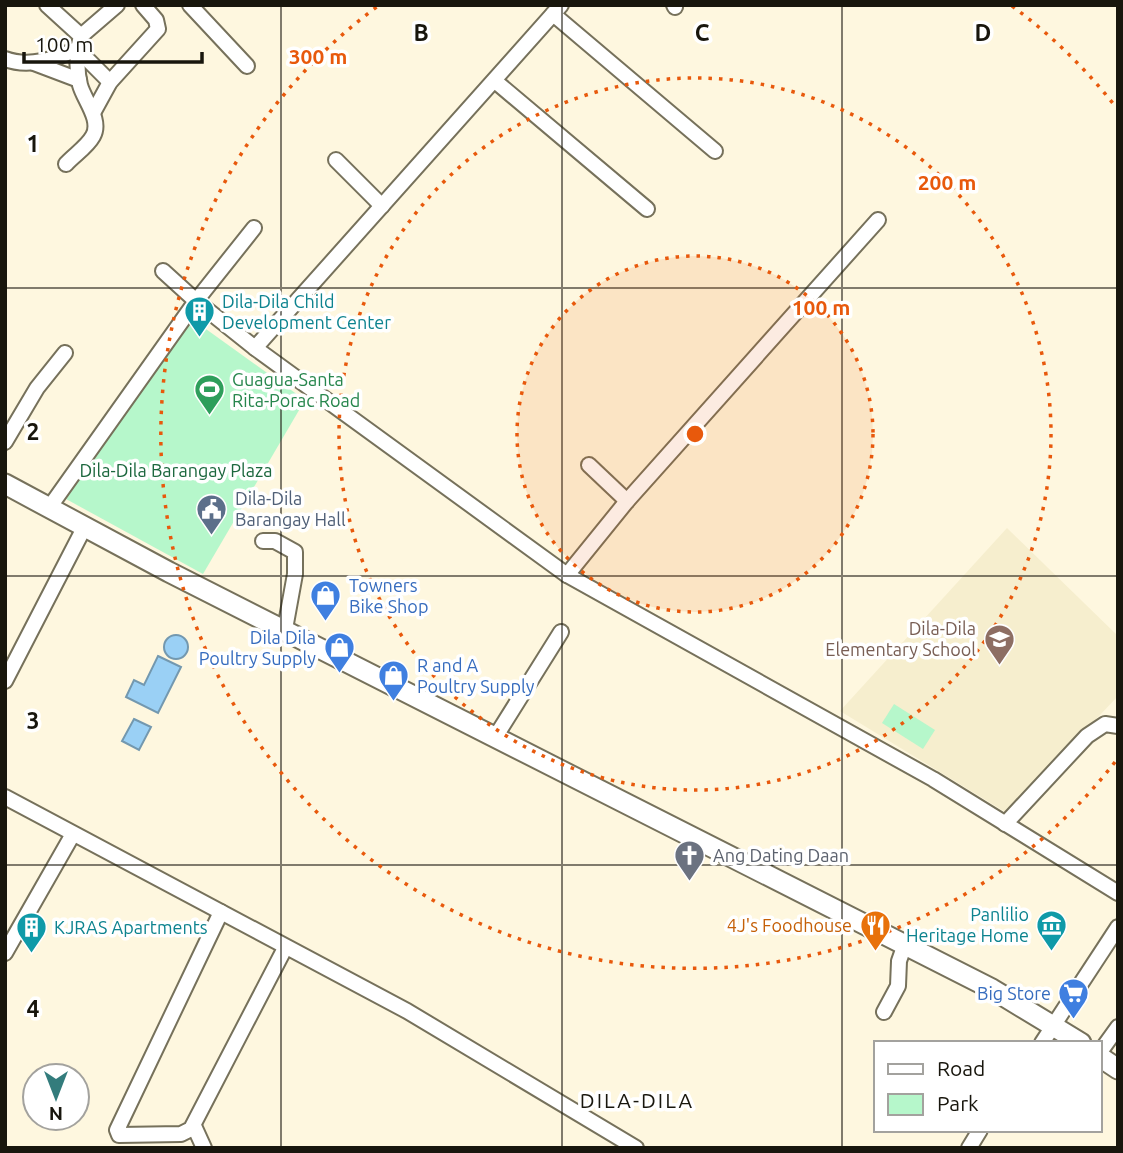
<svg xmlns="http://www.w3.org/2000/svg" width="1123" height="1153" font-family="Ubuntu,sans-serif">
<rect width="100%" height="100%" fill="#fef7df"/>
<!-- built -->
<path fill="#f6eece" d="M1007 528 1118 636V696L1007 813 840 711Z"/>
<!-- green -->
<g fill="#b6f7cb">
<path d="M192 319 305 400 203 574 66 499Z"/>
<path d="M894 704 935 730 923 749 882 723Z"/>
</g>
<!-- water -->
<g fill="#9ad0f5" stroke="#7398af" stroke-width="2">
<circle cx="176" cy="647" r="12"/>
<path d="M158 656 181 667 158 713 126 697 134 680 144 685Z"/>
<path d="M134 719 151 727 139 750 122 741Z"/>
</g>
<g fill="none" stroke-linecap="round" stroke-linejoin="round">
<defs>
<g id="minor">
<path d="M47 5 81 36C77 52 76 69 80 85 84 100 102 120 93 136 87 147 74 155 66 164"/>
<path d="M190 5 247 66"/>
<path d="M674 5 675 7"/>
<path d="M553 14 715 151"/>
<path d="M81 36 117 5"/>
<path d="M5 59C29 68 55 59 77 49L110 82"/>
<path d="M34 63 79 80"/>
<path d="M495 81 647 209"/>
<path d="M93 113 110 82 158 29 156 20 143 5"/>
<path d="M336 160 382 206"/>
<path d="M254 228 196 301 255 348 567 575 933 779 1118 893"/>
<path d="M255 348 561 5"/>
<path d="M5 442 37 388 65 353"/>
<path d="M589 465 627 501"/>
<path d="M49 508 196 301 163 271"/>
<path d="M263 541H275L295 552V574L285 629"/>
<path d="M567 575 627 501 878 220"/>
<path d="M5 681 84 528"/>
<path d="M496 736 561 632"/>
<path d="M5 797 407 1011 636 1148"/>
<path d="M1005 824 1087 736 1105 724 1118 726"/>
<path d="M221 912 117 1130 119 1135 181 1134 191 1129 285 948"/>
<path d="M5 953 73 834"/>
<path d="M884 1012 898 986 899 961 905 944"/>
<path d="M1042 1043 1118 927"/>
<path d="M1100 1052 1118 1027"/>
<path d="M194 1126 204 1148"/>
<path d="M969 1148 980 1130"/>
</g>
<g id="secondary">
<path d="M5 484 169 572 992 989 1081 1043"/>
<path d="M1100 1057 1118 1069"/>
</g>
</defs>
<!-- minor casing -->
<use href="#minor" stroke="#76715b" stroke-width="18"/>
<!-- secondary casing -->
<use href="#secondary" stroke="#76715b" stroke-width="23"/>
<!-- minor -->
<use href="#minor" stroke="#fff" stroke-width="14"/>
<!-- secondary -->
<use href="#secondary" stroke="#fff" stroke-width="19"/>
</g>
<!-- grid -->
<path fill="none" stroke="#18160d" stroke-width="2" stroke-opacity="0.55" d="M281 5V1148M562 5V1148M842 5V1148M5 288H1118M5 576H1118M5 865H1118"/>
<!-- distance rings -->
<circle cx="695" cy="434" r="178" fill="#e8590c" fill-opacity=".12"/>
<g fill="none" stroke="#e8590c" stroke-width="3.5" stroke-dasharray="3.5 7">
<circle cx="695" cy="434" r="178"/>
<circle cx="695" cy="434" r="356"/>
<path d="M1115 762A533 533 0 1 1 378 6M1012 6A533 533 0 0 1 1115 106"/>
</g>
<!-- icons -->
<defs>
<symbol id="building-pin" viewBox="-11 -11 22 30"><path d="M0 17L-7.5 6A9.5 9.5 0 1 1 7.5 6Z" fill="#0f9aa8" stroke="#fff"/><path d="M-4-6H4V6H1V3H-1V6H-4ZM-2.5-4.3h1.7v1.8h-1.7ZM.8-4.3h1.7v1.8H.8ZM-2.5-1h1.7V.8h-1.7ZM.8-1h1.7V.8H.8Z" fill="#fff"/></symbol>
<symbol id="stadium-pin" viewBox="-11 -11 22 30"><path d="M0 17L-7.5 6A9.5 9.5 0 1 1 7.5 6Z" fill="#2e9e5b" stroke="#fff"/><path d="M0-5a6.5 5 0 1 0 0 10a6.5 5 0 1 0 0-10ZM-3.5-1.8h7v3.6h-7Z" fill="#fff"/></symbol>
<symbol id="civic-pin" viewBox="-11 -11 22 30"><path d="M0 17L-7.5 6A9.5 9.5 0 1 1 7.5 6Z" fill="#5c6f8a" stroke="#fff"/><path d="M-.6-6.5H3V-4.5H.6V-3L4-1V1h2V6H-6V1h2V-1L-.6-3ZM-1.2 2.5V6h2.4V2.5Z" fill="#fff"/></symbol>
<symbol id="shop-pin" viewBox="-11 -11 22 30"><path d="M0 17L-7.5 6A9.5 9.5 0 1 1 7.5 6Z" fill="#3f7fe0" stroke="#fff"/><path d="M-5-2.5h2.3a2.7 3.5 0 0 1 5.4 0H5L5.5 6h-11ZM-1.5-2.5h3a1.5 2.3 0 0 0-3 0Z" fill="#fff"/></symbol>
<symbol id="school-pin" viewBox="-11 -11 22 30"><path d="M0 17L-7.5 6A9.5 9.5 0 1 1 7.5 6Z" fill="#8d6e63" stroke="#fff"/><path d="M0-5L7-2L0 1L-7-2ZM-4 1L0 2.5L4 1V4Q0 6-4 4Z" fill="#fff"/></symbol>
<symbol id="church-pin" viewBox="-11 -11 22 30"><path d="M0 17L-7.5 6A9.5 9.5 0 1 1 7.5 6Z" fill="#6b7280" stroke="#fff"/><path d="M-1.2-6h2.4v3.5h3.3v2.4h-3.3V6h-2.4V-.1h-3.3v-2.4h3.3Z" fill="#fff"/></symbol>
<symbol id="museum-pin" viewBox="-11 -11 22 30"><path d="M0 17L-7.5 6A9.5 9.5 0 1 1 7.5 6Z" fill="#0f9aa8" stroke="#fff"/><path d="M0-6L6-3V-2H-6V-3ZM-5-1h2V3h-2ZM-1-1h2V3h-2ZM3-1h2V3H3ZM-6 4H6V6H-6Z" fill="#fff"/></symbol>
<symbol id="restaurant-pin" viewBox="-11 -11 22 30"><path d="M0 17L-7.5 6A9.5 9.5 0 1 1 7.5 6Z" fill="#e8710a" stroke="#fff"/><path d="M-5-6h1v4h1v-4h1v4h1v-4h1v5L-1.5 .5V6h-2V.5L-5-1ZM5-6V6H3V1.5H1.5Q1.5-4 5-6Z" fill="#fff"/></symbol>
<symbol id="supermarket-pin" viewBox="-11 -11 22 30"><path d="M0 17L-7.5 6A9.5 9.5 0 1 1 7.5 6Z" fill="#3f7fe0" stroke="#fff"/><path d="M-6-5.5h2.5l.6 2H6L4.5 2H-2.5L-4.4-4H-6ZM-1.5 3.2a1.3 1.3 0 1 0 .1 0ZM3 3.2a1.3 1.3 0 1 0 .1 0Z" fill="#fff"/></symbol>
</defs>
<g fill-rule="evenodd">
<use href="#building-pin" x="182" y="294" width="35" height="47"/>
<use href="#stadium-pin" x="192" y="372" width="35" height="47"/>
<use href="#civic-pin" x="194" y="492" width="35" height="47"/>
<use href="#shop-pin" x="308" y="578" width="35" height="47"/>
<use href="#school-pin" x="982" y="622" width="35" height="47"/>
<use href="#shop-pin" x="322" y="630" width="35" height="47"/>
<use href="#shop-pin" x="376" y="658" width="35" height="47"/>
<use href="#church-pin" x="672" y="838" width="35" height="47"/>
<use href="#museum-pin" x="1034" y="908" width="35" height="47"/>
<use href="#restaurant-pin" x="858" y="908" width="35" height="47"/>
<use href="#building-pin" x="14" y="910" width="35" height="47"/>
<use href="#supermarket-pin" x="1056" y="976" width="35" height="47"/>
</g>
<g text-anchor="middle" stroke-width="7" stroke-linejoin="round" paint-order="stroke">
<!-- culture labels -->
<g font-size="18" fill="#0d838f" stroke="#fff" text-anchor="start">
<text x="222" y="308">Dila-Dila Child<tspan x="222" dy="21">Development Center</tspan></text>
<text x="1029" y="921" text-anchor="end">Panlilio<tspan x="1029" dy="21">Heritage Home</tspan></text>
<text x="54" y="934">KJRAS Apartments</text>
</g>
<!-- leisure labels -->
<g font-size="18" fill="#27864d" stroke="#fff" text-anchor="start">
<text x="232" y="386">Guagua-Santa<tspan x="232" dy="21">Rita-Porac Road</tspan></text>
</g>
<!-- park labels -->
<g font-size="18" fill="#1b673d" stroke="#fff">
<text x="176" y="477">Dila-Dila Barangay Plaza</text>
</g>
<!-- service labels -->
<g font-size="18" fill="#4e5e75" stroke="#fff" text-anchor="start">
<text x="235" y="505">Dila-Dila<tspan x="235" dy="21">Barangay Hall</tspan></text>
</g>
<!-- shop labels -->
<g font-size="18" fill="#366cbe" stroke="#fff" text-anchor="start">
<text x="349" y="592">Towners<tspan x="349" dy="21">Bike Shop</tspan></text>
<text x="316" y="644" text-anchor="end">Dila Dila<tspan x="316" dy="21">Poultry Supply</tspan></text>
<text x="417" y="672">R and A<tspan x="417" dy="21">Poultry Supply</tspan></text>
<text x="1051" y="1000" text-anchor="end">Big Store</text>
</g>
<!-- education labels -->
<g font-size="18" fill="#785e54" stroke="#fff" text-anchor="end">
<text x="976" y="635">Dila-Dila<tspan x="976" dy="21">Elementary School</tspan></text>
</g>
<!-- worship labels -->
<g font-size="18" fill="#5b616d" stroke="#fff" text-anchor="start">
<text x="713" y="862">Ang Dating Daan</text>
</g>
<!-- food labels -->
<g font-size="18" fill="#c56008" stroke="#fff" text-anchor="end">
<text x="852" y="932">4J's Foodhouse</text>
</g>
<!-- quarter labels -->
<g font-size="21" letter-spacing="2" fill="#18160d" stroke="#fff">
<text x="637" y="1108">DILA-DILA</text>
</g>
</g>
<g font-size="23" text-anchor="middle" font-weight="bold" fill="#18160d" stroke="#fff" stroke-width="7" stroke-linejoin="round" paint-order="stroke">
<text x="421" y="41">B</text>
<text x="702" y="41">C</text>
<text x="983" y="41">D</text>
<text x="33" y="152">1</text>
<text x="33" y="440">2</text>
<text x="33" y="729">3</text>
<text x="33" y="1017">4</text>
</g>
<circle cx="695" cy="434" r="10" fill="#e8590c" stroke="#fff" stroke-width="3.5"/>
<g font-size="21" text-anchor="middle" font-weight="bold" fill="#e8590c" stroke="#fff" stroke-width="7" stroke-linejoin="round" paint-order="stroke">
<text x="318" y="64">300 m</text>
<text x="947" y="190">200 m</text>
<text x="821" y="315">100 m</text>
</g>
<!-- border -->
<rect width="1123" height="1153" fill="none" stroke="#18160d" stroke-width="14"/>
<!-- legend -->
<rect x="874" y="1041" width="228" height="91" fill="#ffffff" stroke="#a3a29e" stroke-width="2"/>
<rect x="888" y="1064" width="35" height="10" fill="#ffffff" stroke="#a3a29e" stroke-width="2"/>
<text x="937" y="1076" font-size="21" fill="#18160d">Road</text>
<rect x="888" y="1094" width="35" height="21" fill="#b6f7cb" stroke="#a3a29e" stroke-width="2"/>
<text x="937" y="1111" font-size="21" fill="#18160d">Park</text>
<!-- north arrow -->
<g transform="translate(56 1097) rotate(180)"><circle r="33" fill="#ffffff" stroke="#a3a29e" stroke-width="2"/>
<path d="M0-5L12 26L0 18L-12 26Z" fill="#337c7c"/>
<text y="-10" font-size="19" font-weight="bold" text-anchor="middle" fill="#18160d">N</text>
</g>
<!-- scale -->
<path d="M24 52v10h178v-10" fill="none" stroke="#18160d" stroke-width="3.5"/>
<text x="35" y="52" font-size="21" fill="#18160d" stroke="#ffffff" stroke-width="5" paint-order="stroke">100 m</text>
</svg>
